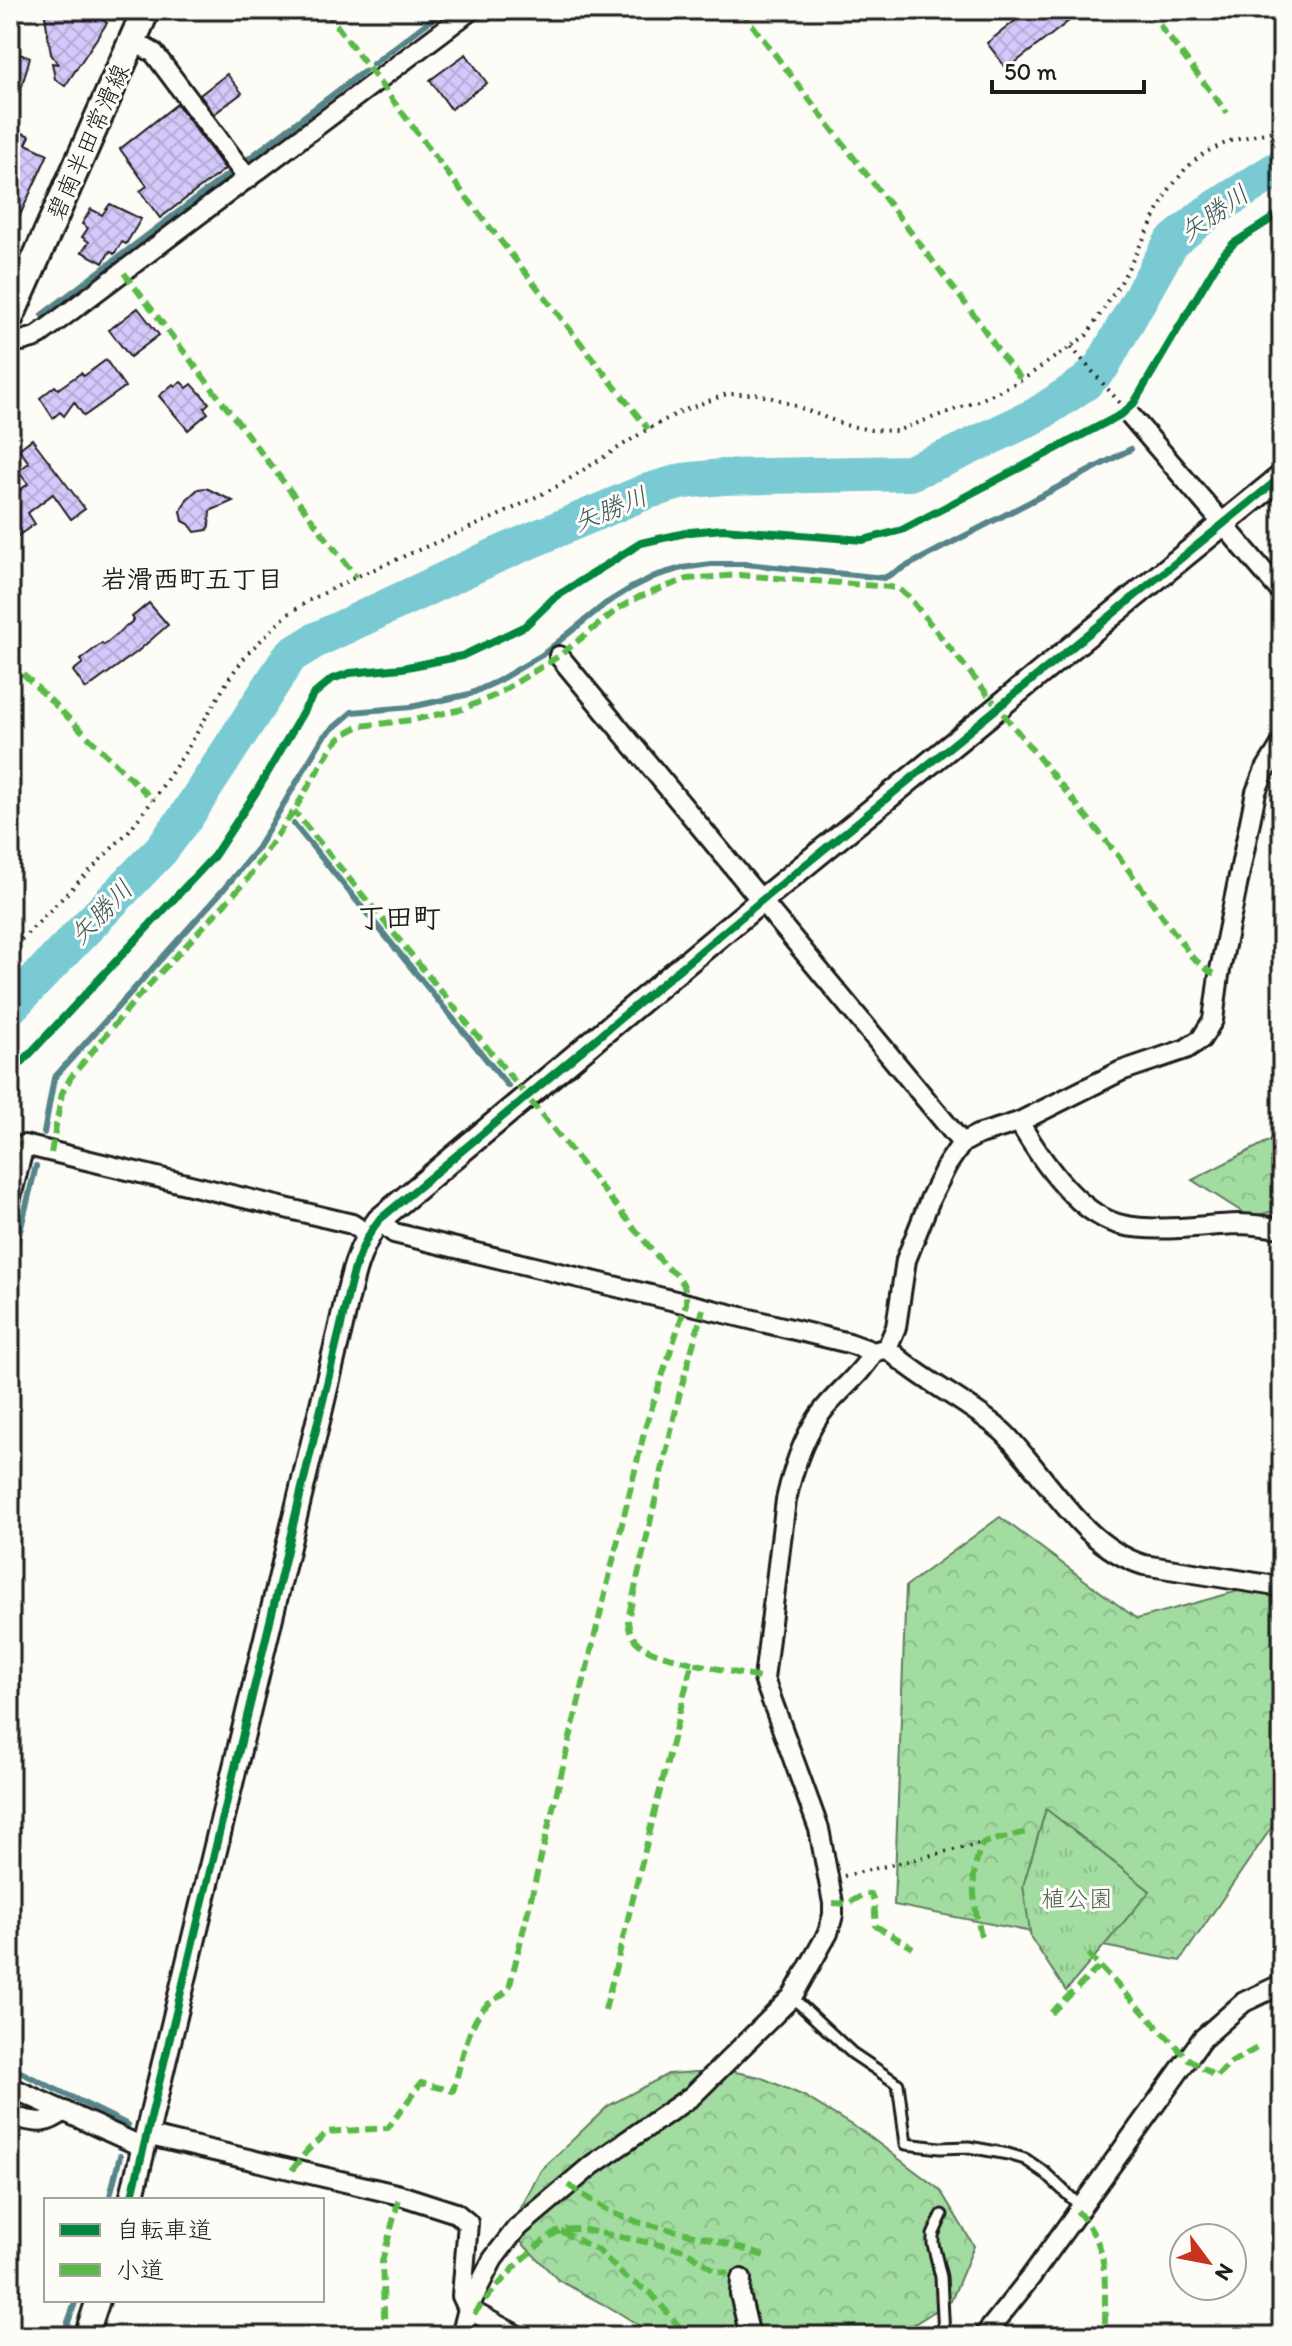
<svg xmlns="http://www.w3.org/2000/svg" width="1292" height="2346" font-family="Itim,'Klee One',sans-serif">
<defs>
<pattern id="forest-crowns" width="20" height="18" patternUnits="userSpaceOnUse" patternTransform="scale(2)"><rect width="20" height="18" fill="#a2dca1"/><path d="M2 6a3 3 0 1 1 6 0M12 15a3 3 0 1 1 6 0" fill="none" stroke="#8bbc8a"/></pattern>
<pattern id="park-tufts" width="24" height="20" patternUnits="userSpaceOnUse" patternTransform="scale(2)"><rect width="24" height="20" fill="#a2dca1"/><path d="M3 7l-1-3M5 7V3M7 7l1-3M15 17l-1-3M17 17v-4M19 17l1-3" fill="none" stroke="#8bbc8a"/></pattern>
<pattern id="building-cross-hatch" width="8" height="8" patternUnits="userSpaceOnUse" patternTransform="scale(2)"><rect width="8" height="8" fill="#d5c8fa"/><path d="M0 0l8 8M0 8l8-8" fill="none" stroke="#b6abd6"/></pattern>
</defs>
<rect width="100%" height="100%" fill="#fdfcf7"/>
<filter id="ink" filterUnits="userSpaceOnUse"><feTurbulence type="fractalNoise" baseFrequency=".0125" numOctaves="2"/><feDisplacementMap in="SourceGraphic" scale="16" xChannelSelector="R" yChannelSelector="G"/><feConvolveMatrix kernelMatrix="1 2 1 2 8 2 1 2 1" color-interpolation-filters="sRGB"/></filter>
<g filter="url(#ink)">
<!-- forest -->
<g fill="url(#forest-crowns)" stroke="#5f7c5e" stroke-width="2">
<path d="M1282 1134V1209L1250 1217 1192 1180Z"/>
<path d="M1000 1517 1137 1619 1282 1579V1812L1180 1961 894 1905 906 1586Z"/>
<path d="M725 2070 760 2077 804 2096 866 2134 940 2190 974 2246 951 2301 895 2336H656L616 2311 558 2280 518 2239 520 2210 541 2170 608 2106 668 2074Z"/>
</g>
<!-- park -->
<path fill="url(#park-tufts)" stroke="#5f7c5e" stroke-width="2" d="M1046 1809 1150 1891 1066 1991 1031 1938 1023 1886Z"/>
<g fill="none" stroke-linecap="round" stroke-linejoin="round">
<!-- stream -->
<g stroke="#548489" stroke-width="6">
<path d="M373 64 444 10"/>
<path d="M247 160 364 71"/>
<path d="M42 315 230 173"/>
<path d="M10 401 18 412 10 431"/>
<path d="M294 824 508 1086"/>
<path d="M44 1133 54 1078 223 890 257 849 324 736 352 712 411 707 470 694 496 682 542 655 605 604 631 588 655 576 682 568 711 564H745L884 578 1131 449"/>
<path d="M10 1272 36 1166"/>
<path d="M10 2067 128 2125"/>
<path d="M109 2200 120 2156"/>
<path d="M63 2336 76 2300"/>
</g>
<!-- river -->
<path stroke="#79cad2" stroke-width="36" d="M10 1007 161 850 186 817 290 656 316 640 497 555 645 492 683 481 722 477 909 473 953 455 1037 415 1085 383 1102 366 1171 243 1206 214 1282 166"/>
</g>
<!-- building -->
<g fill="url(#building-cross-hatch)" stroke="#1c1c1c" stroke-width="2">
<path d="M44 10H89L107 23 65 86 55 79 52 63 58 64 51 54Z"/>
<path d="M1029 10H1083L1007 69 987 43Z"/>
<path d="M10 52 30 57 15 111 10 110Z"/>
<path d="M466 54 487 83 451 109 430 80Z"/>
<path d="M227 74 242 93 214 114 200 95Z"/>
<path d="M177 104 225 169 160 218 140 191 147 186 120 149Z"/>
<path d="M15 130 30 136 26 144 48 154 10 237V137H12Z"/>
<path d="M110 204 141 219 126 244 122 242 114 254 110 251 103 263 82 252 89 242 82 237 88 228 82 224 91 209 102 215Z"/>
<path d="M138 308 159 335 130 357 109 330Z"/>
<path d="M106 360 125 387 84 416 74 402 64 416 60 412 53 418 40 398 55 386 58 389 81 373 84 376Z"/>
<path d="M181 382 187 388 192 384 209 403 204 408 208 413 188 430 159 396 173 384 175 386Z"/>
<path d="M32 439 85 509 71 519 53 494 28 513 35 524 10 541V488L14 494 28 484 18 471 29 463 19 449Z"/>
<path d="M206 488 233 501 210 511 209 526 207 530 195 532 189 524 183 521 181 511 187 499 198 489Z"/>
<path d="M149 603 168 625 137 652 86 689 73 671 83 663 80 660 102 643 104 645 134 620 132 617Z"/>
</g>
<g fill="none" stroke-linecap="round" stroke-linejoin="round">
<defs>
<g id="service">
<path d="M792 1997 852 2053 898 2084 906 2144 940 2148 969 2147 1008 2154 1025 2159 1044 2172 1081 2207"/>
<path d="M942 2215 933 2235V2244L941 2277 944 2336"/>
</g>
<g id="minor">
<path d="M133 41 154 53 248 179"/>
<path d="M10 340 22 341 36 337 471 10"/>
<path d="M1130 415 1282 593"/>
<path d="M559 656 962 1143"/>
<path d="M1019 1122C1040 1158 1078 1215 1122 1225 1159 1233 1201 1225 1239 1224 1253 1224 1268 1227 1282 1228"/>
<path d="M10 1201 24 1145 352 1224 367 1234"/>
<path d="M379 1220 394 1233 849 1343 874 1352 887 1348 896 1327 906 1260 931 1197 947 1165 962 1143 977 1135 1019 1122 1121 1071 1186 1049 1201 1039 1213 1020 1219 975 1256 792 1264 772 1282 743"/>
<path d="M887 1348C922 1381 966 1400 1002 1431 1011 1439 1019 1450 1027 1459 1061 1500 1092 1549 1144 1565L1282 1587"/>
<path d="M10 2087 143 2147"/>
<path d="M10 2116C34 2121 43 2128 64 2111"/>
<path d="M146 2135 400 2195 456 2213 468 2223 462 2296 468 2309 518 2336"/>
<path d="M741 2279 740 2294 750 2336"/>
<path d="M461 2336 468 2309 480 2284 493 2259 516 2229 592 2165 692 2096 792 1997 828 1933 833 1915V1903L819 1829 764 1679 786 1500C793 1469 804 1433 825 1408 841 1389 861 1374 874 1352"/>
<path d="M984 2336 1030 2278 1202 2039 1244 2002 1282 1984"/>
</g>
<g id="tertiary">
<path d="M131 2200 338 1338C348 1299 353 1252 379 1220L762 900 1282 476"/>
<path d="M86 2336 98 2300"/>
</g>
<path id="secondary" d="M10 317 146 10"/>
</defs>
<!-- service casing -->
<use href="#service" stroke="#1c1c1c" stroke-width="15"/>
<!-- minor casing -->
<use href="#minor" stroke="#1c1c1c" stroke-width="24"/>
<!-- tertiary casing -->
<use href="#tertiary" stroke="#1c1c1c" stroke-width="28"/>
<!-- secondary casing -->
<use href="#secondary" stroke="#1c1c1c" stroke-width="32"/>
<!-- path -->
<g stroke="#1c1c1c" stroke-width="4" stroke-dasharray="2 6" stroke-linecap="butt">
<path d="M1071 347 1120 403"/>
<path d="M10 951 128 832 153 800 186 751 230 677 247 654 287 615 308 601 356 577 504 513 558 486 648 429 682 411 727 394H756L777 399 845 425 871 430 896 431 978 401 1022 380 1087 335 1121 282 1169 190 1186 168 1204 153 1230 141 1282 129"/>
<path d="M844 1876 983 1843"/>
</g>
<!-- service -->
<use href="#service" stroke="#fdfcf7" stroke-width="9"/>
<!-- minor -->
<use href="#minor" stroke="#fdfcf7" stroke-width="18"/>
<!-- tertiary -->
<use href="#tertiary" stroke="#fdfcf7" stroke-width="22"/>
<!-- secondary -->
<use href="#secondary" stroke="#fdfcf7" stroke-width="26"/>
<!-- quiet -->
<g stroke="#58b947" stroke-width="6" stroke-dasharray="12 6" stroke-linecap="butt">
<path d="M325 10 449 175 648 429"/>
<path d="M741 10 977 319 1001 355 1022 380"/>
<path d="M1148 10 1227 113"/>
<path d="M124 273 356 577"/>
<path d="M10 661 153 800"/>
<path d="M10 1142 24 1145"/>
<path d="M51 1153 62 1093 71 1077 136 999 246 881 294 811 332 746 343 735 360 726 413 720 463 709 496 695 559 656 619 608 641 596 687 579 739 575 890 587 898 589 908 596 1119 857 1192 957 1210 972 1219 975"/>
<path d="M692 1663C666 1655 628 1653 628 1619L680 1392 703 1309"/>
<path d="M833 1903 847 1904 865 1894H871L874 1902 876 1926 913 1948"/>
<path d="M981 1936C974 1904 968 1873 983 1843L1026 1832"/>
<path d="M1088 1954 1187 2058 1216 2077 1232 2062 1259 2047"/>
<path d="M605 2010 692 1663 764 1679"/>
<path d="M1051 2013 1100 1966"/>
<path d="M292 2170 307 2151 327 2132 388 2128 421 2083 453 2091C460 2068 467 2026 484 2008 491 2001 501 1996 509 1989L646 1425 686 1304C687 1286 682 1277 666 1267L294 811"/>
<path d="M568 2185 612 2213 641 2223 708 2238 768 2257"/>
<path d="M1077 2211C1103 2240 1105 2261 1105 2298 1105 2311 1106 2324 1103 2336"/>
<path d="M561 2231 599 2251 626 2278 651 2293 687 2336"/>
<path d="M474 2314C490 2293 538 2238 562 2230 568 2229 575 2229 581 2229L685 2250 716 2271 728 2273"/>
<path d="M385 2336 382 2262 400 2195"/>
</g>
<defs>
<g id="cycleway">
<path d="M10 1075 214 856 258 789 313 695 332 679 350 673 402 668 462 656 525 626 554 598 641 543 690 532 723 529 863 540 902 530 1122 414 1134 403 1220 258 1234 243 1282 212"/>
<path d="M131 2200 338 1338C348 1299 353 1252 379 1220L762 900 1282 476"/>
</g>
</defs>
<!-- cycleway casing -->
<use href="#cycleway" stroke="#fdfcf7" stroke-width="13"/>
<!-- cycleway -->
<use href="#cycleway" stroke="#00873e" stroke-width="8"/>
</g>
</g>
<g text-anchor="middle" stroke-width="6" stroke-linejoin="round" paint-order="stroke">
<!-- street labels -->
<g font-size="24" fill="#1c1c1c" stroke="#fdfcf7">
<text transform="translate(88 142) rotate(-66)" y="8">碧南半田常滑線</text>
</g>
<!-- park labels -->
<g font-size="24" fill="#4b5f4b" stroke="#fdfcf7">
<text x="1077" y="1907">植公園</text>
</g>
<!-- water labels -->
<g font-size="26" font-style="italic" fill="#3d595c" stroke="#fdfcf7">
<text transform="translate(1214 213) rotate(-35)" y="9">矢勝川</text>
<text transform="translate(610 509) rotate(-22)" y="9">矢勝川</text>
<text transform="translate(101 912) rotate(-46)" y="9">矢勝川</text>
</g>
<!-- neighbourhood labels -->
<g font-size="26" font-weight="bold" fill="#1c1c1c" stroke="#fdfcf7">
<text x="192" y="588">岩滑西町五丁目</text>
</g>
<!-- quarter labels -->
<g font-size="28" font-weight="bold" fill="#1c1c1c" stroke="#fdfcf7">
<text x="399" y="927">丁田町</text>
</g>
</g>
<!-- margin -->
<rect width="1292" height="2346" fill="none" stroke="#fdfcf7" stroke-width="40"/>
<rect x="20" y="20" width="1252" height="2306" fill="none" stroke="#1c1c1c" stroke-width="3" filter="url(#ink)"/>
<!-- legend -->
<rect x="44" y="2198" width="280" height="104" fill="#fdfcf7" stroke="#a3a29f" stroke-width="2"/>
<rect x="60" y="2224" width="40" height="12" fill="#00873e" stroke="#a3a29f" stroke-width="2"/>
<text x="116" y="2238" font-size="24" fill="#1c1c1c">自転車道</text>
<rect x="60" y="2264" width="40" height="12" fill="#58b947" stroke="#a3a29f" stroke-width="2"/>
<text x="116" y="2278" font-size="24" fill="#1c1c1c">小道</text>
<!-- north arrow -->
<g transform="translate(1208 2262) rotate(122)"><circle r="38" fill="#fdfcf7" stroke="#a3a29f" stroke-width="2"/>
<path d="M0-6L14 30L0 20L-14 30Z" fill="#c8321e"/>
<text y="-12" font-size="22" font-weight="bold" text-anchor="middle" fill="#1c1c1c">N</text>
</g>
<!-- scale -->
<path d="M992 80v12h152v-12" fill="none" stroke="#1c1c1c" stroke-width="4"/>
<text x="1004" y="80" font-size="24" fill="#1c1c1c" stroke="#fdfcf7" stroke-width="6" paint-order="stroke">50 m</text>
</svg>
